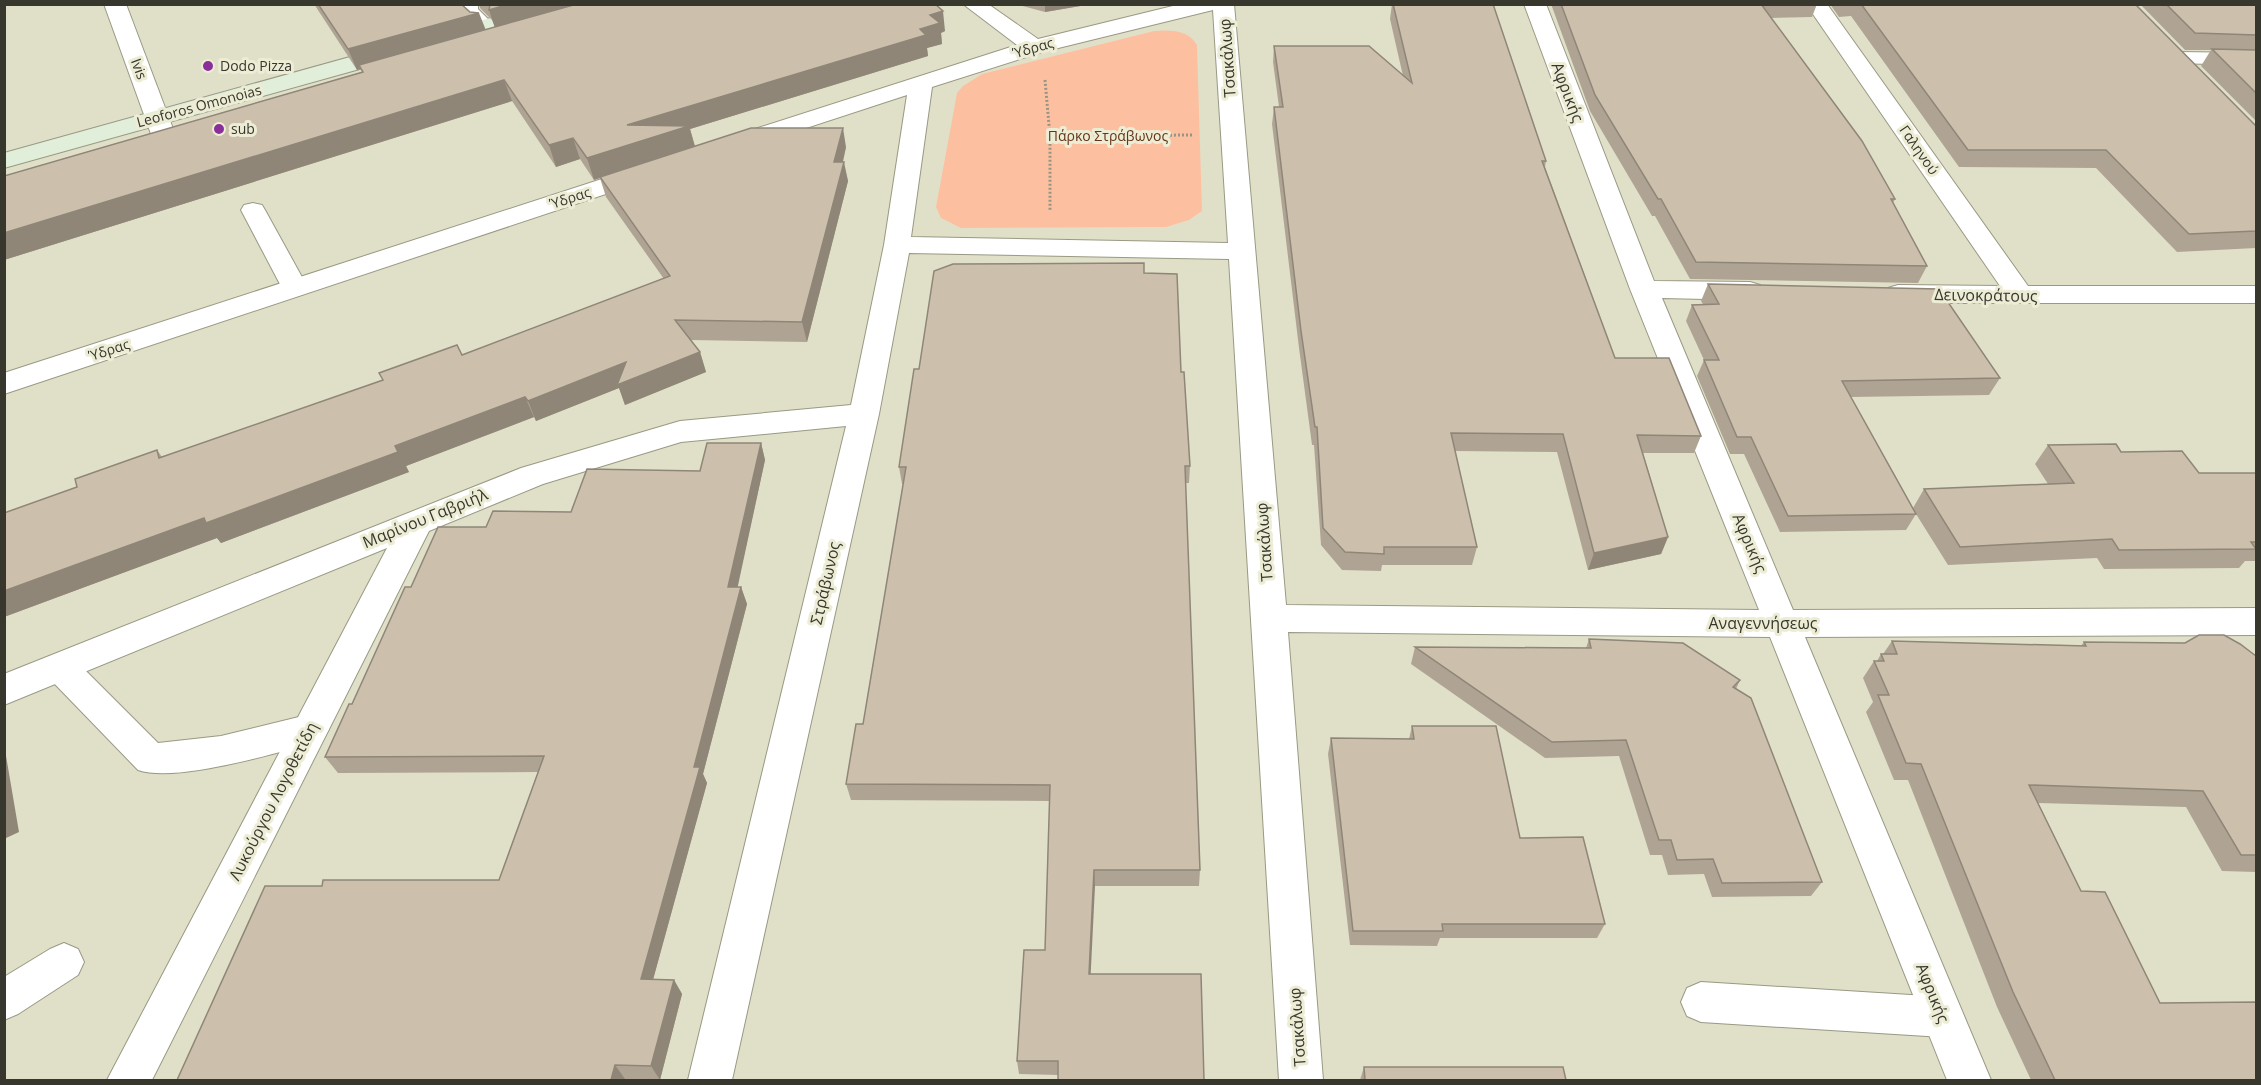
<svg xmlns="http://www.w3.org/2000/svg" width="2261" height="1085" font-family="'Open Sans',sans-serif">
<rect width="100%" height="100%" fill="#e0e0c9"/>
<!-- green -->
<path fill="#fcc0a1" d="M1154 31C1169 30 1188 29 1197 45L1202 211 1189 220 1166 227 961 228 941 218 936 207 957 93 963 86 982 74Z"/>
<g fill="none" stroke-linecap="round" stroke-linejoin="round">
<defs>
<g id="lane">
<path d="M458 4H478V9L496 27 493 31H479L460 14Z"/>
<path d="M2177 52 2256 53V65L2169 63 2166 58 2169 53Z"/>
<path d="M253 203 262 205 265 210 308 288 304 294 295 296 286 294 282 288 241 210 244 205Z"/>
<path d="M60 653 72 657 158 743 221 736 311 714 323 719 329 729 323 739 311 744C271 754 175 783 138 770L48 677 43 667 48 657Z"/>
<path d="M64 943 78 949 84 962 78 975 18 1014 4 1020V977L50 949Z"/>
<path d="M1701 982 1943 997 1958 1003 1964 1017 1958 1031 1943 1037 1701 1022 1687 1016 1681 1002 1687 988Z"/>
</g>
<g id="street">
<path d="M104 4H126L175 134 172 139 163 141 154 139 151 134Z"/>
<path d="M963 4H988L1038 39 1181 4H1234L1286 605 1759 610 1630 289 1524 4H1546L1654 281 1750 282 1760 285 1764 291 1760 297 1750 300 1662 298 1793 610 2256 608V635L1805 637 1991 1080H1947L1770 637 1288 632 1323 1080H1279L1229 259 909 253 879 414 732 1080H688L846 426 681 442 543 484 429 531 152 1080H107L387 548 4 705V674L521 468 680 421 851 405 884 245 907 95 748 147 739 149 730 147 727 142 730 137 1017 45ZM1213 10 1228 243 911 237 932 87 1042 52Z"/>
<path d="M1806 4H1827L2028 286H2256V303H1898L1888 300 1884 294 1888 288 1898 285 2000 286Z"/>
<path d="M645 165 654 168 658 173 654 178 4 394V373Z"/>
</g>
<path id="secondary" d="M541 4H577L575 9 4 168V153Z"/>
</defs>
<!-- lane casing -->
<use href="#lane" stroke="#999984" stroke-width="2"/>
<!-- street casing -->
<use href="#street" stroke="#999984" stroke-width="2"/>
<!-- secondary casing -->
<use href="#secondary" stroke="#999984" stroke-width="2"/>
<!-- path -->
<g stroke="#969685" stroke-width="3" stroke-dasharray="2 2" stroke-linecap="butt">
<path d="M1045 80 1050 136V210"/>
<path d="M1050 136 1193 135"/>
</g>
<!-- lane -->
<use href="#lane" fill="#fff" fill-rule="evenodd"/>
<!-- street -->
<use href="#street" fill="#fff" fill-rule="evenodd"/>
<!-- secondary -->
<use href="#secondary" fill="#e0eeda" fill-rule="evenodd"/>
</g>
<!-- wall -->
<g fill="#afa494">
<path d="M314 4H461L486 30 495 27 492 20 480 8 479 4H935L945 31 941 33 942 44 927 48 928 56 690 129 695 146 846 147 843 162 848 181 807 342 690 340 700 352 706 372 625 405 619 388 536 421 534 417 406 466 409 472 221 543 217 538 4 617V513L77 487 157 450 162 457 462 355 664 279 606 197 600 178 594 180 580 159 556 167 512 101 4 260V176L362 72 360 69 357 70Z"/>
<path d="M1015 4H1092L1045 12Z"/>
<path d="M1392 4H1493L1546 161 1545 167 1615 358 1701 436 1694 453H1643L1668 537 1661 554 1588 570 1557 452 1455 451 1477 547 1472 565H1382L1381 571 1342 570 1321 545 1314 445H1312L1299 348 1272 124 1274 107H1279L1273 62 1274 46 1403 76 1390 19Z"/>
<path d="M1551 4H1817L1812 17 1771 18 1895 199 1893 203 1927 266 1918 283 1690 279 1655 216H1652L1590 111Z"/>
<path d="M1830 4H2135L2256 126V248L2177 252 2096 168 1959 167 1851 16 1839 17Z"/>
<path d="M2140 4H2256V121L2201 66 2211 50H2185Z"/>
<path d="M1144 273 1181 372 1190 466 1189 483H1185L1200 870 1199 886H1095L1058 1075 1019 1074 1017 1061 1045 950 1050 801 851 800 846 784 863 724 903 484H902L899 467 919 369Z"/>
<path d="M1708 284 2000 378 1989 395 1851 397 1913 508 1924 489 2048 484 2035 464 2048 445 2121 452 2199 473H2256V561H2245L2239 568 2104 569 2097 558 1948 565 1916 514 1906 530 1780 532 1744 454H1730L1697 376 1704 360 1686 321 1692 305 1703 304 1701 301Z"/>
<path d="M761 443 765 460 737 587H741L747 604 703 774 707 783 653 980H674L682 994 660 1080 625 1079 624 1080H177L322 886 499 880 538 772 338 773 325 757 411 587 486 527 571 512 700 471Z"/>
<path d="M1589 639 1740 680 1736 689 1822 882 1811 896 1712 897 1704 874 1668 875 1662 855H1650L1619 756 1545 758 1411 664 1415 647 1586 648Z"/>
<path d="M1892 641 2081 646 2084 642 2256 656V872L2222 871 2186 807 2038 803 2081 891 2160 1003 2256 1080H2031L1997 1007 1908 780H1894L1866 712 1873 702 1863 678 1874 661H1877L1881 654H1883Z"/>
<path d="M1412 726 1520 838 1605 924 1597 938H1440L1437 946 1350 945 1328 754 1331 738 1409 739Z"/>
<path d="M1364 1067 1566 1080H1360Z"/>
</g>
<!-- shaded-wall -->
<g fill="#8f8678">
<path d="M509 4H588L496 31 489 10Z"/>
<path d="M1045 4H1092L1045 12Z"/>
<path d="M943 11 945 31 941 33 942 44 927 48 928 56 690 129 695 147 594 180 587 158 627 125 920 29 930 15Z"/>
<path d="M479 13 487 33 359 65 360 69 357 70 348 49Z"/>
<path d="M504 80 512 101 4 260V233Z"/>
<path d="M843 128 846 147 838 182 834 162Z"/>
<path d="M573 138 580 159 556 167 549 145Z"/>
<path d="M844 162 848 181 807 342 802 322Z"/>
<path d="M700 352 706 372 625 405 619 388 536 421 528 401 626 362Z"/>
<path d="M525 397 534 417 406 466 409 472 221 543 217 538 4 617V591Z"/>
<path d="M761 443 765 460 734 604 728 587Z"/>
<path d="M1668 537 1661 554 1588 570 1594 553Z"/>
<path d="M741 587 747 604 703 774 707 783 649 994 641 979 694 767Z"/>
<path d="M4 744 19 832 4 839Z"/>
<path d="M1094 870 1095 886 1090 988 1089 974Z"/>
<path d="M674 980 682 994 660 1080 651 1066Z"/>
<path d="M615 1065 625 1079 624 1080H611Z"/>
</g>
<!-- building -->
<g fill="#ccbfac" stroke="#8f8678" stroke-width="1.5">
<path d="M318 4H461L470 12 479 13 348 49Z"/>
<path d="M490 4H509L489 10Z"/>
<path d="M577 4H935L943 11 930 15 940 23 920 29 926 35 627 125 689 126 587 158 573 138 549 145 504 80 4 233V176L363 72 359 65Z"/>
<path d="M1393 4H1493L1546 161H1542L1615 358H1669L1701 436 1637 435 1668 537 1594 553 1563 434 1451 433 1477 547H1384V554L1345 552 1323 528 1317 427H1315L1301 331 1274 107H1283L1274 46H1369L1412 83Z"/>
<path d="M1561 4H1761L1862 141 1895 199H1891L1927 266 1696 262 1661 199H1658L1595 95Z"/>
<path d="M1861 4H2135L2256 126V231L2189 234 2106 150H1968Z"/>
<path d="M2166 4H2256V35L2195 33Z"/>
<path d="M2212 49 2256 50V93Z"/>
<path d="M751 128H843L834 162H844L802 322 675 320 700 352 617 385 626 362 528 401 525 397 395 446 398 452 206 523 204 518 4 591V513L77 487 75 479 157 450 159 458 383 380 379 373 457 345 462 355 670 276 600 177Z"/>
<path d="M1144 263V273L1177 274 1181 372H1184L1190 466H1185L1200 870H1094L1089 974H1201L1204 1080H1058V1061H1017L1024 950H1045L1050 785 846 784 856 724H863L906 467H899L914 369H919L934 271 953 264Z"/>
<path d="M1708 284 1939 289 2000 378 1842 381 1916 514 1788 516 1751 437H1737L1704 360H1719L1692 305 1719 304Z"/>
<path d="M707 443H761L728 587H741L694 767H700L641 979 674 980 651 1066 615 1065 611 1080H177L265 886H322L323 880H499L544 756 325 757 349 704H352L405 587H411L438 527H486L493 511 571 512 587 469 700 471Z"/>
<path d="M2116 444 2121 452 2182 451 2199 473H2256V542H2251L2256 549 2119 550 2112 539 1960 547 1924 489 2074 483 2048 445Z"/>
<path d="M2199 635H2224L2240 644 2256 656V855H2241L2203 791 2029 785 2081 891 2105 892 2160 1003 2256 1002V1080H2055L2013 992 1921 764 1906 763 1878 695H1889L1874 661H1884L1881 654H1897L1892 641 2086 646 2084 642 2185 643Z"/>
<path d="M1589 639 1683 643 1740 680 1733 687 1751 698 1822 882 1722 883 1713 859 1677 860 1671 840H1659L1626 740 1552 742 1415 647 1591 648Z"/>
<path d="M1412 726H1496L1520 838 1583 837 1605 924H1442L1443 931H1353L1331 738 1414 739Z"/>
<path d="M1364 1067H1563L1566 1080H1365Z"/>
</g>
<!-- markers -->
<g fill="#8a2f9a" stroke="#ededd6" stroke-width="2">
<circle cx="208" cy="66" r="6"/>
<circle cx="219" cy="129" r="6"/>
</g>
<g text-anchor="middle" stroke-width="6" stroke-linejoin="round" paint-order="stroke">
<!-- far-street labels -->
<g font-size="14" fill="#37372e" stroke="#ededd6">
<text transform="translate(1033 48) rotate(-16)" y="5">Ύδρας</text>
<text transform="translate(139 69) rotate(70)" y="5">Ivis</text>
<text transform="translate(199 106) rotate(-15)" y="5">Leoforos Omonoias</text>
<text transform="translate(1919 150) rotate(55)" y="5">Γαληνού</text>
<text transform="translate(570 198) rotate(-18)" y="5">Ύδρας</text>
<text transform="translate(109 350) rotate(-18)" y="5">Ύδρας</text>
</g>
<!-- far-poi labels -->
<g font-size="14" fill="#37372e" stroke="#ededd6" text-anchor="start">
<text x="220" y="71">Dodo Pizza</text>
<text x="231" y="134">sub</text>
</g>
<!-- far-park labels -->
<g font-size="14" fill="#653519" stroke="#ededd6">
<text x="1108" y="141">Πάρκο Στράβωνος</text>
</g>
<!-- street labels -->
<g font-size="16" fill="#37372e" stroke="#ededd6">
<text transform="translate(1227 58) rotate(-94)" y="6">Τσακάλωφ</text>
<text transform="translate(1568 92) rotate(69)" y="6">Αφρικής</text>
<text transform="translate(1986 295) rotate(1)" y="6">Δεινοκράτους</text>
<text transform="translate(425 518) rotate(-22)" y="6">Μαρίνου Γαβριήλ</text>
<text transform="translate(1264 542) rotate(-94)" y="6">Τσακάλωφ</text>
<text transform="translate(1750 543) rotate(67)" y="6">Αφρικής</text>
<text transform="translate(825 583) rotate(-77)" y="6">Στράβωνος</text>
<text x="1763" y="629">Αναγεννήσεως</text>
<text transform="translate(273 801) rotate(-63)" y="6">Λυκούργου Λογοθετίδη</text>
<text transform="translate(1933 993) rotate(68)" y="6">Αφρικής</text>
<text transform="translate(1297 1027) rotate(-94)" y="6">Τσακάλωφ</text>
</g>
</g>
<!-- border -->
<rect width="2261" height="1085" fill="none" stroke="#37372e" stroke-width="12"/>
</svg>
